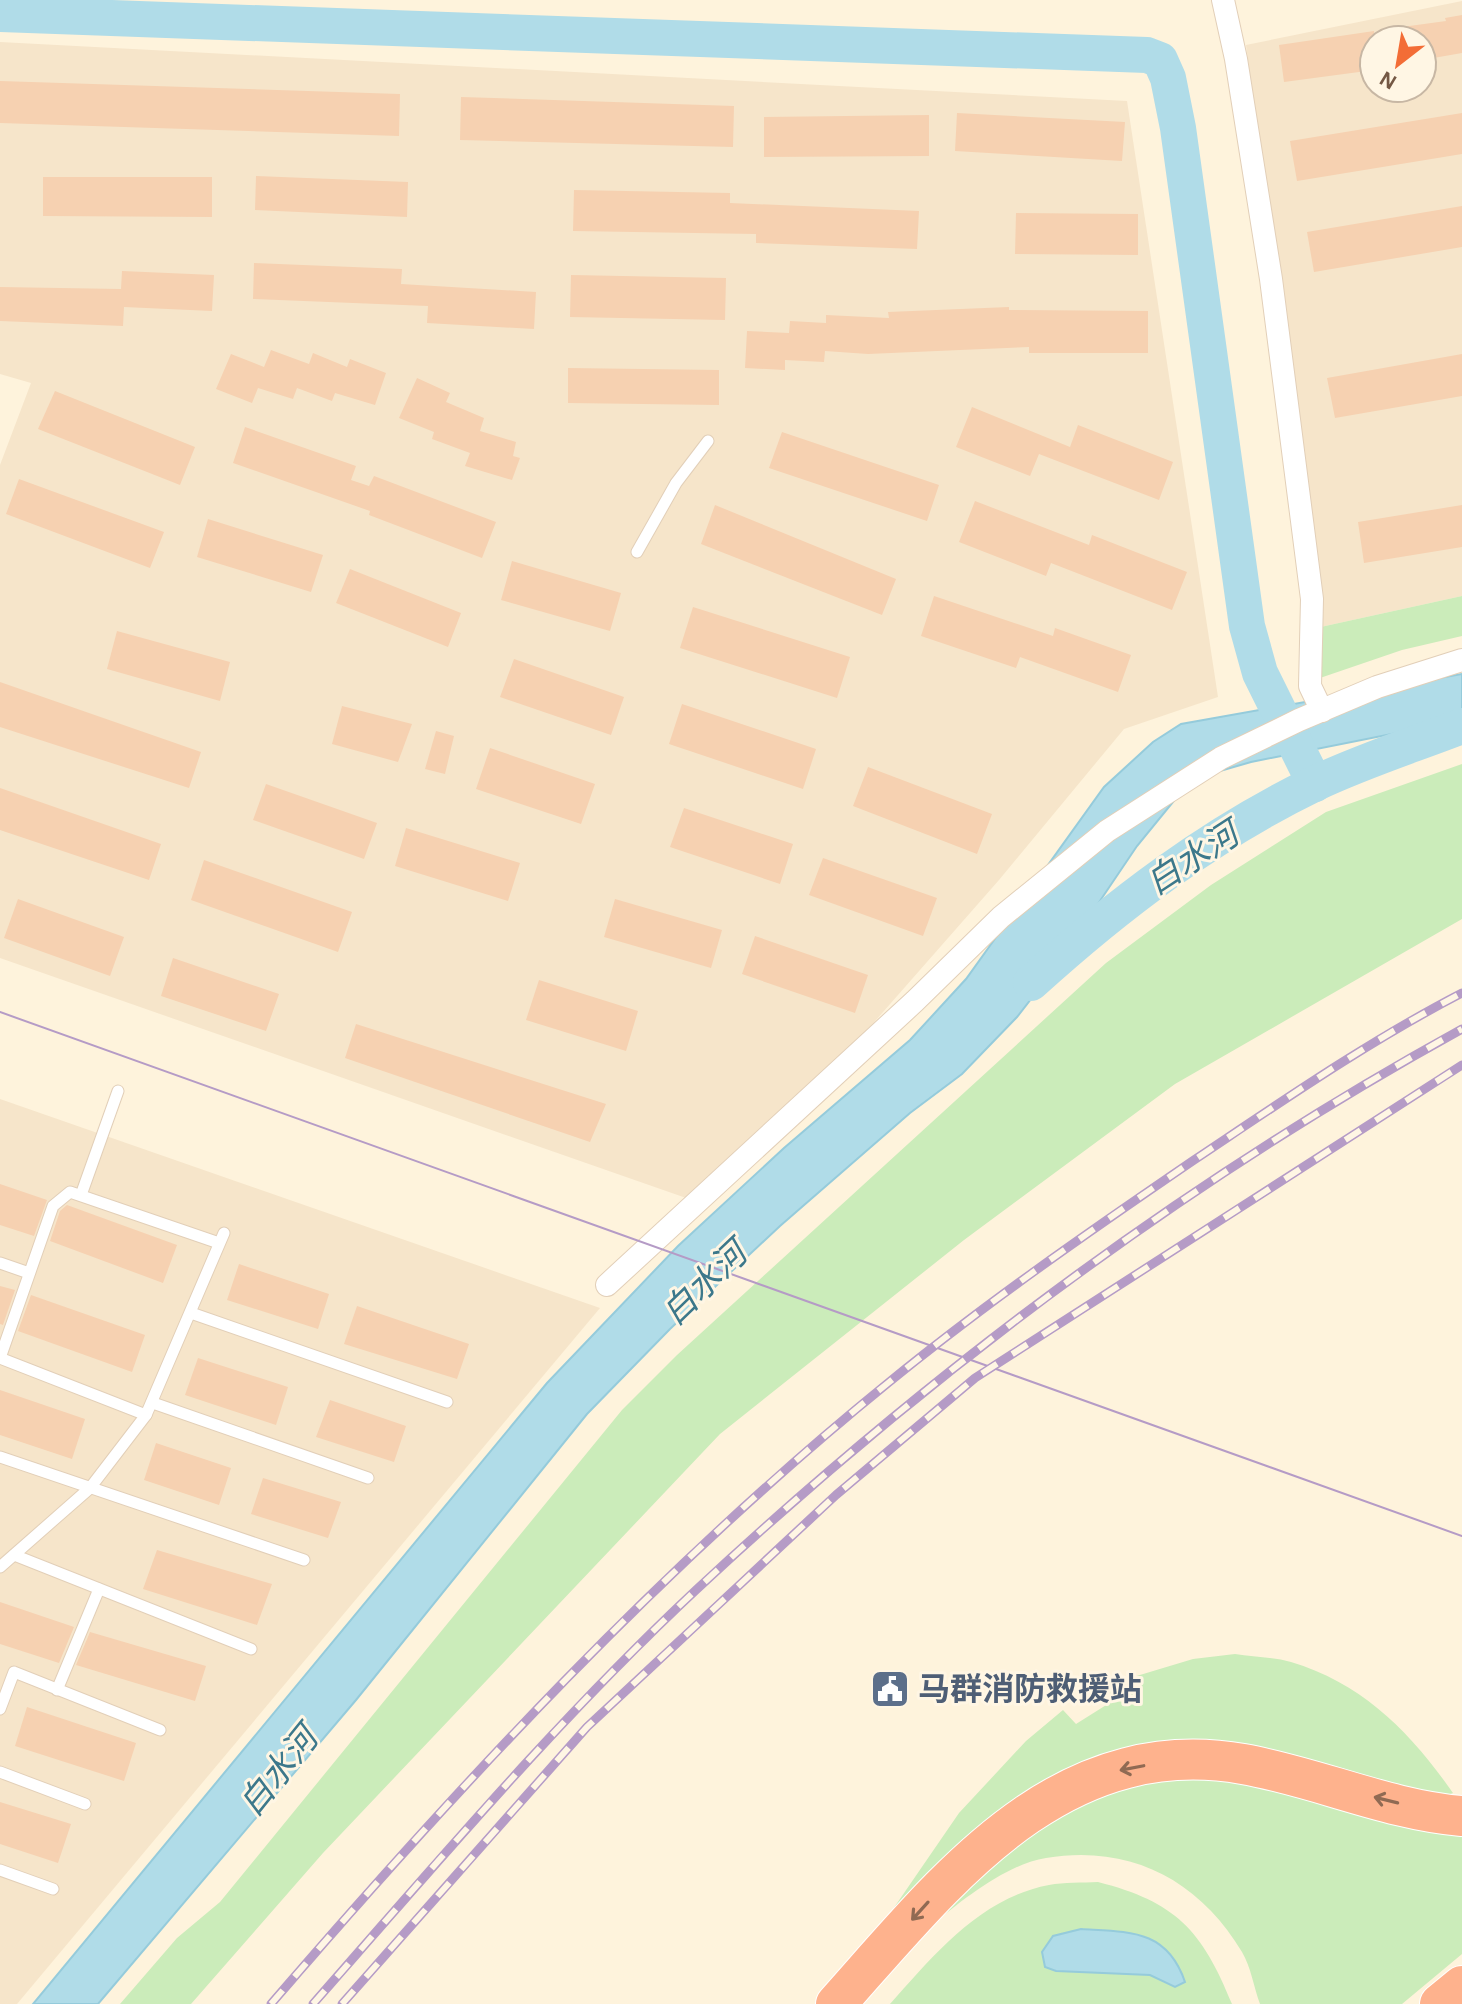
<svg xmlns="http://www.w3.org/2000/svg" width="1462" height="2004" font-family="'Alegreya Sans','Noto Sans SC',sans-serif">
<rect width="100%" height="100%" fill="#fef3dc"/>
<!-- residential -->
<g fill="#f6e5ca" fill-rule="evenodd">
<path d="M1462 1V596L1307 630 1320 601 1246 45ZM1374 40H1422V88H1374Z"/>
<path d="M0 42 1127 101 1218 697 1124 729 999 880 862 1036 689 1199 0 958V465L31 383 0 374Z"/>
<path d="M0 1099 600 1308 17 2004H0Z"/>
</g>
<!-- green -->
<g fill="#cbecba">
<path d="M1462 596V636L1402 650 1320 678 1307 630Z"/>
<path d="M1462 764V919L1175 1084 964 1240 720 1434 323 1853 191 2004H120L177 1938 220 1902 622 1410 677 1355 1106 963 1211 885 1326 812Z"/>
<path d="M1235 1654C1253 1657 1274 1657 1291 1662 1364 1684 1411 1733 1453 1793L1445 1796 1361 1778 1279 1751 1186 1744 1110 1756 869 1944 959 1813 1026 1741 1063 1710 1076 1724 1111 1702 1110 1684 1193 1659Z"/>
<path d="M1233 1775 1456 1827 1462 1837V1954L1402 2004H1260C1254 1988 1251 1967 1242 1952 1199 1880 1130 1844 1046 1858 1007 1864 962 1900 932 1925L988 1859 1041 1820 1138 1778Z"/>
<path d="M1098 1882C1176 1902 1202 1930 1232 2004H890C934 1955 980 1898 1049 1885 1064 1882 1082 1883 1098 1882Z"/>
</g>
<!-- water -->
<g fill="#b0dce8" stroke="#95cbdb" stroke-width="2">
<path d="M1462 674V720L1251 762 1206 775 1177 797 1137 846 1052 972 1017 1017 962 1074 910 1113 780 1226 670 1329 587 1414 356 1700 98 2004H33L547 1383 678 1246 784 1148 910 1040 966 979 1104 787 1153 742 1181 724Z"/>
<path d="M1081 1929C1129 1932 1167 1929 1185 1982L1175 1987 1150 1975 1056 1971 1045 1967 1042 1952 1053 1936Z"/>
</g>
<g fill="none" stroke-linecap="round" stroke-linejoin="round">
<!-- river -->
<g stroke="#b0dce8" stroke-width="36">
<path d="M0 14 1147 55 1160 60 1168 78 1178 128 1247 626 1260 673 1315 784"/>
<path d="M1031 983C1117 905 1209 835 1314 784 1362 761 1413 745 1462 726"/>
</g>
</g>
<!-- building -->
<g fill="#f6d1b1">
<path d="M1462 15V53L1422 60V40H1381L1380 30 1446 21 1445 18Z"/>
<path d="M1374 31V70L1284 82 1279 45Z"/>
<path d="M0 81 400 94 399 136 0 123Z"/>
<path d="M461 97 734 106 733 147 460 140Z"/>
<path d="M957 113 1125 122 1122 161 955 151Z"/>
<path d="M1462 113V154L1297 181 1290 141Z"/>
<path d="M929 115V156L764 157V117Z"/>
<path d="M256 176 408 182 407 217 255 210Z"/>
<path d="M43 177H212V217L43 216Z"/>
<path d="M574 190 730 193V203L919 211 917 249 756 243V234L573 231Z"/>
<path d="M1462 206V247L1314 272 1307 232Z"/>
<path d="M1016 213 1138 214V255L1015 254Z"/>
<path d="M254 263 402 269 401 284 536 292 534 329 427 323 428 306 253 299Z"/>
<path d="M122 271 214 275 212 311 124 307 123 326 0 321V287L121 289Z"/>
<path d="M571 275 726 278 725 320 570 317Z"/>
<path d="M1009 307V310L1148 311V353H1029V347L868 354 825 351 824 362 785 360V370L745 368 747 331 789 333 790 321 826 323V315L889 318 888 312Z"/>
<path d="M271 350 309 364 313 353 347 367 350 359 386 373 375 405 335 393 332 401 297 388 293 399 258 388 252 403 216 389 231 354 264 367Z"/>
<path d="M1462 354V396L1335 418 1327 378Z"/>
<path d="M568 368 719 370V405L568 403Z"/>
<path d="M417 378 450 393 446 402 484 418 480 431 516 442 513 456 520 458 512 480 465 466 470 453 432 439 434 432 399 418Z"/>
<path d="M55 391 195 447 180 485 38 429Z"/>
<path d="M972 407 1070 447 1078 425 1173 462 1159 500 1039 454 1030 476 956 447Z"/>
<path d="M245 427 356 466 351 480 369 486 374 476 496 522 482 558 369 515 370 511 233 463Z"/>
<path d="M782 432 939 485 927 521 769 468Z"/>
<path d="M19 479 164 532 150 568 6 514Z"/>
<path d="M975 501 1089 545 1092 535 1187 572 1172 610 1051 563 1046 576 959 542Z"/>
<path d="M715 505 896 579 882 615 701 544Z"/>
<path d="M1462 505V547L1364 563 1358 522Z"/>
<path d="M208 519 323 555 311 592 197 557Z"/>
<path d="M512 561 621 593 610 631 501 600Z"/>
<path d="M350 569 461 613 448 647 336 603Z"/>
<path d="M934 596 1053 636 1055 628 1131 655 1118 692 1020 657 1016 668 921 636Z"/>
<path d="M693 607 850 657 837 698 680 648Z"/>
<path d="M117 631 230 662 220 701 107 669Z"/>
<path d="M514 659 624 697 611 735 500 697Z"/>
<path d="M0 682 201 752 189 788 0 727Z"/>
<path d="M682 704 816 749 803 789 669 744Z"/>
<path d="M342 706 412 724 398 762 332 744Z"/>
<path d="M436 731 454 736 445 774 425 769Z"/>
<path d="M490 748 595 784 581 824 476 789Z"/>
<path d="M868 767 992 814 977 854 853 806Z"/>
<path d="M266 784 377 823 364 859 253 820Z"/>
<path d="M0 788 161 844 149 880 0 830Z"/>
<path d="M684 808 793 844 780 884 670 847Z"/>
<path d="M406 828 520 863 508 901 395 866Z"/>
<path d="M823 858 937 898 923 936 809 895Z"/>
<path d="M204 860 352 912 338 952 191 900Z"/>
<path d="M18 899 124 937 110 976 4 938Z"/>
<path d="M615 899 722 930 711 968 604 937Z"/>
<path d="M755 936 868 975 855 1013 742 974Z"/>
<path d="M173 958 279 994 266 1031 161 996Z"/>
<path d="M539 980 638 1011 626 1051 526 1020Z"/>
<path d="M356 1024 606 1104 590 1142 345 1058Z"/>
<path d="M0 1184 47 1200 34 1236 0 1225Z"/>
<path d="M67 1205 177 1245 163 1283 50 1241 60 1211Z"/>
<path d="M239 1264 329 1294 318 1329 227 1300Z"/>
<path d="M0 1286 15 1290 3 1325 0 1324Z"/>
<path d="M31 1295 145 1335 132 1372 18 1331Z"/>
<path d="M357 1306 469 1344 457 1379 344 1344Z"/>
<path d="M198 1358 288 1387 276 1425 185 1395Z"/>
<path d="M0 1390 85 1419 72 1459 0 1435Z"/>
<path d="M330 1400 406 1426 394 1462 316 1437Z"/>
<path d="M156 1443 231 1468 219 1505 144 1480Z"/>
<path d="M263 1478 341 1502 328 1538 251 1514Z"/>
<path d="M157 1550 272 1584 257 1625 143 1589Z"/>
<path d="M0 1602 74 1627 59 1663 0 1644Z"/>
<path d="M90 1632 206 1666 195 1701 76 1665Z"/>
<path d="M27 1707 136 1743 124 1781 15 1746Z"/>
<path d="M0 1802 71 1824 58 1863 0 1844Z"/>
</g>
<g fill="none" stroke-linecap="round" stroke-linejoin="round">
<defs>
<g id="lane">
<path d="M637 552 676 483 708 441"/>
<path d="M81 1195 118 1091"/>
<path d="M0 1263 29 1273"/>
<path d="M191 1313 447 1402"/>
<path d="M153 1403 368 1478"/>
<path d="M146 1415 0 1358 53 1206 70 1192 219 1243"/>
<path d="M0 1457 304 1560"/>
<path d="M14 1555 251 1649"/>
<path d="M0 1567 90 1488 146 1415 224 1233"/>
<path d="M57 1690 99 1589"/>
<path d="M0 1709 14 1672 160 1730"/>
<path d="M0 1772 85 1804"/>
<path d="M0 1870 53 1889"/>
</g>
<g id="street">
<path d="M1223 0 1236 59 1271 279 1312 599 1310 686 1322 711"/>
<path d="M607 1285 915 1001 1001 917 1107 831 1221 758 1299 720 1377 687 1462 660"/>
</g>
<g id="highway">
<path d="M836 2004C946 1881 1058 1732 1243 1764 1317 1777 1388 1810 1462 1816"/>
<path d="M1440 2004 1462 1986"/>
</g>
</defs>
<!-- lane casing -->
<use href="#lane" stroke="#e2cfb8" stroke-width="13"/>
<!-- street casing -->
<use href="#street" stroke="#e2cfb8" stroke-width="24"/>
<!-- highway casing -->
<use href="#highway" stroke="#fff" stroke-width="42"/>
<!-- lane -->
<use href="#lane" stroke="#fff" stroke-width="11"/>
<!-- street -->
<use href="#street" stroke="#fff" stroke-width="22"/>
<!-- highway -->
<use href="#highway" stroke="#feb28d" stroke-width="40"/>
<!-- tram -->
<path stroke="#b59bc6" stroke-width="2" d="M0 1012 1462 1536"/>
<defs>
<g id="rail">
<path d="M271 2004C461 1783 661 1567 888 1383 986 1303 1090 1231 1194 1160 1281 1102 1369 1041 1462 993"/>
<path d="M313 2004C437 1863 559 1718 696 1590 928 1374 1184 1182 1462 1029"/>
<path d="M342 2004 587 1727 836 1495 975 1378 1462 1065"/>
</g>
</defs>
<!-- rail casing -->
<use href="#rail" stroke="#b59bc6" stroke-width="9"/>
<!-- rail -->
<use href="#rail" stroke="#fff6e4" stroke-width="6" stroke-dasharray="18" stroke-linecap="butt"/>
</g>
<!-- one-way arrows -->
<defs><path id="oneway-shaft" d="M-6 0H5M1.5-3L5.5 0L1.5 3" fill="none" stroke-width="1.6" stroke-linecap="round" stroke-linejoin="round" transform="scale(2)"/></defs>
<g stroke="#906a53">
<use href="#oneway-shaft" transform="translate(1132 1768) rotate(169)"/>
<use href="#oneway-shaft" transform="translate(1386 1800) rotate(-166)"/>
<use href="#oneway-shaft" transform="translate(920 1911) rotate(132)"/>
</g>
<!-- icons -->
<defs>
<symbol id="civic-square" viewBox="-11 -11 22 22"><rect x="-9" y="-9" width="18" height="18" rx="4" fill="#5c6f8a" stroke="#fff6e4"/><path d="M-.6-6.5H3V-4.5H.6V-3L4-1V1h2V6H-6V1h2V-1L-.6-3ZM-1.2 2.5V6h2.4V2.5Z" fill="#fff"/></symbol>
</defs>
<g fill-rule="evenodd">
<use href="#civic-square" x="868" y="1667" width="44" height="44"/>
</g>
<g text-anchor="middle" stroke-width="6" stroke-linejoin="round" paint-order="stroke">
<!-- service labels -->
<g font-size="32" font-weight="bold" fill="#4e5e75" stroke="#fff6e4" text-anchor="start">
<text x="918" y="1700">马群消防救援站</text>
</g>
<!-- water labels -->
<g font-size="34" font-style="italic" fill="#3c788b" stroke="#fff6e4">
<text transform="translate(1192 858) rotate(-33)" y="12">白水河</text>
<text transform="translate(704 1283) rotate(-44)" y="12">白水河</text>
<text transform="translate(278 1771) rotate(-51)" y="12">白水河</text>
</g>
</g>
<!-- north arrow -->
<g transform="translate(1398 64) rotate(211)"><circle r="38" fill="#fff6e4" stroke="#c7b7a4" stroke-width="2"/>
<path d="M0-6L14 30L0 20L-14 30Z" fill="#f36d36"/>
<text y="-12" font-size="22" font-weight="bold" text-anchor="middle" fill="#745844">N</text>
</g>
</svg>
